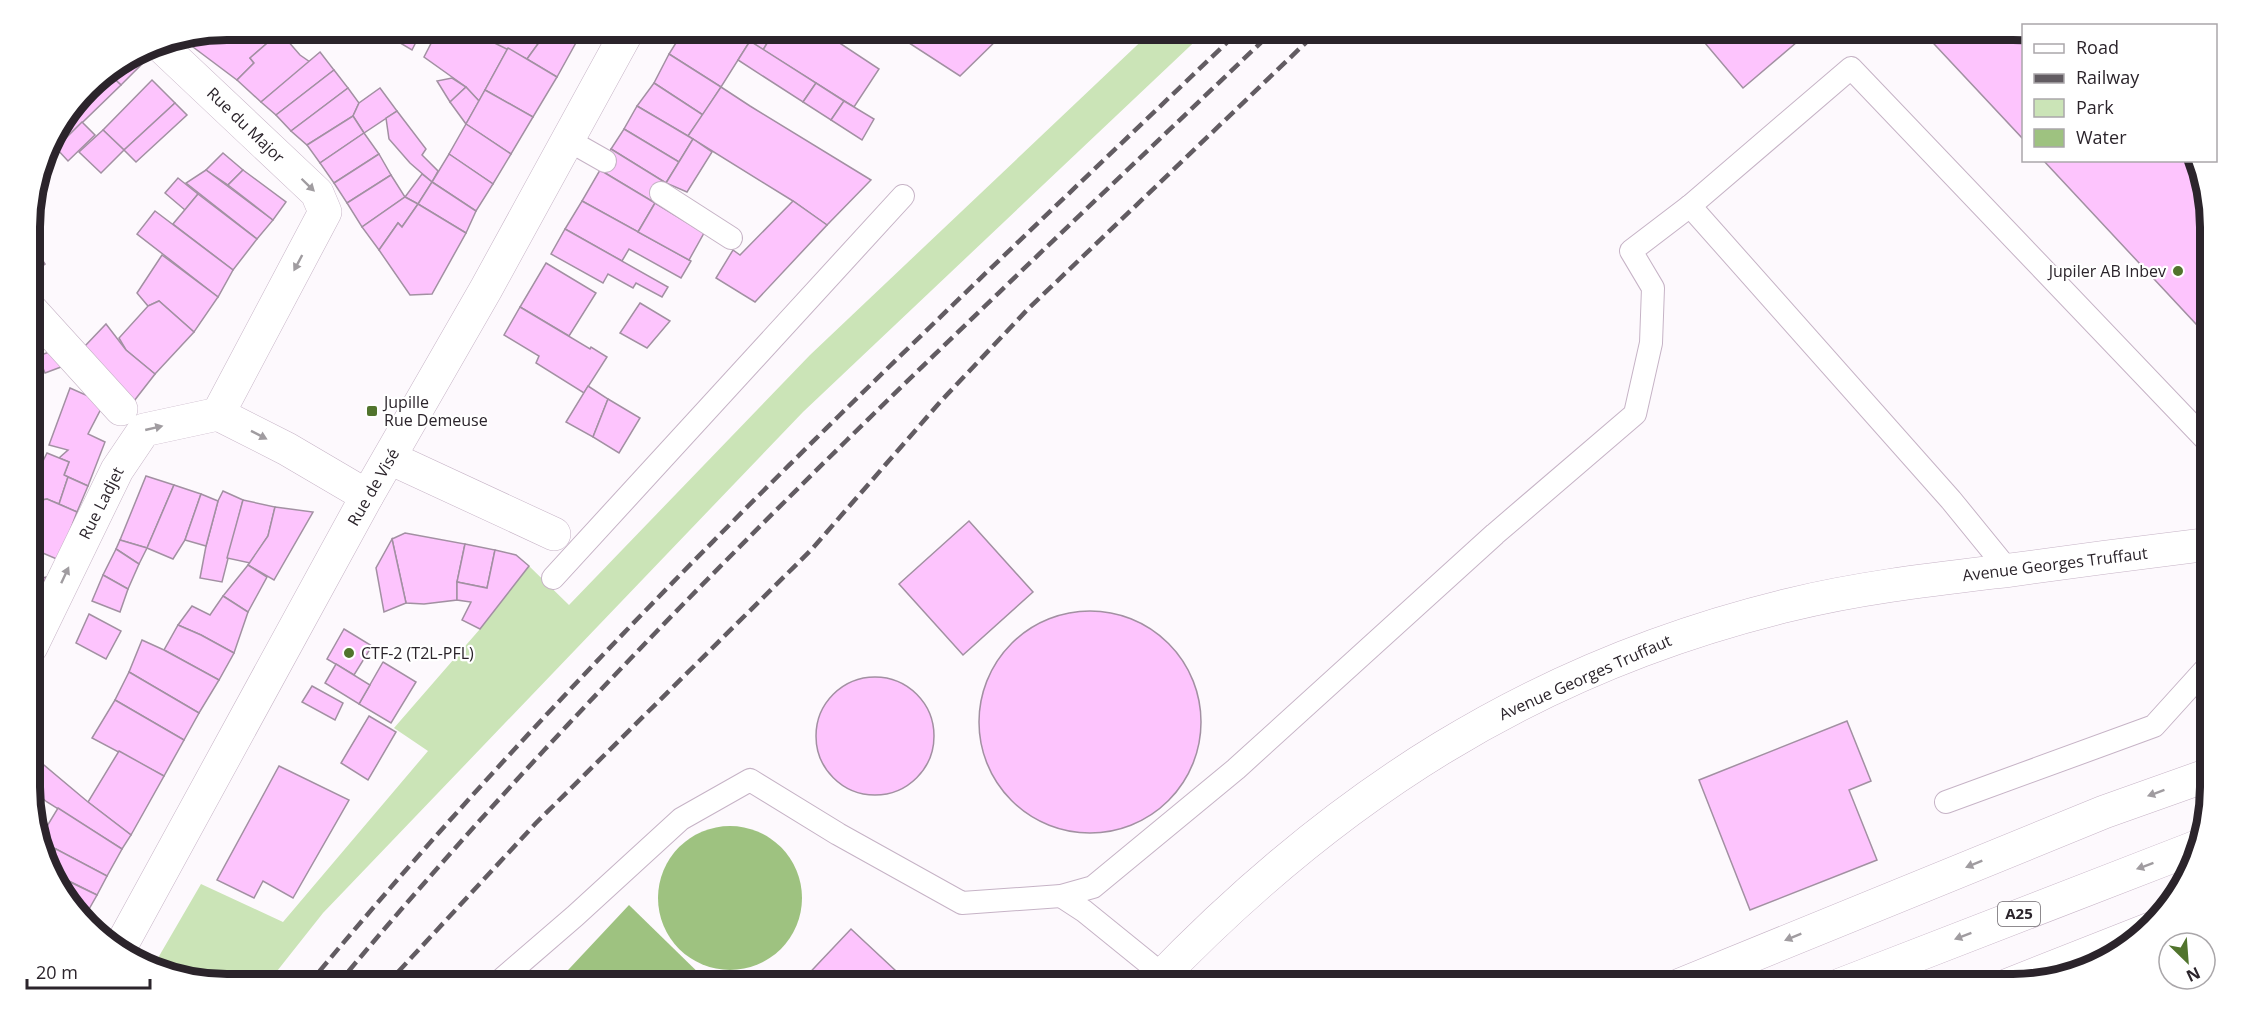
<svg xmlns="http://www.w3.org/2000/svg" width="2241" height="1015" font-family="'Open Sans',sans-serif">
<rect width="100%" height="100%" fill="#fdf9fd"/>
<!-- green -->
<path fill="#cbe4b7" d="M1153 30H1207L803 412 323 913 266 985H227L151 970 201 884 283 922 428 751 394 728 480 629 529 566 569 605 810 355Z"/>
<!-- water -->
<g fill="#9ec280">
<circle cx="730" cy="898" r="72"/>
<path d="M629 905 711 985H554Z"/>
</g>
<!-- building -->
<g fill="#fdc4fd" stroke="#a290a2" stroke-width="1.5">
<path d="M227 30H278L280 32 250 58 254 63 237 80 193 47 207 34Z"/>
<path d="M378 30H422L412 50Z"/>
<path d="M438 30H468L508 48 479 101 466 87 424 57Z"/>
<path d="M468 30H512L518 32 519 30H548L527 59Z"/>
<path d="M548 30H583L557 77 527 59Z"/>
<path d="M684 30H732L750 41 721 87 669 54Z"/>
<path d="M732 30H763L772 35 763 50Z"/>
<path d="M763 30H820L879 69 854 107 763 50 772 35Z"/>
<path d="M820 30H833L829 36Z"/>
<path d="M889 30H1007L960 76Z"/>
<path d="M1694 30H1811L1743 88Z"/>
<path d="M1921 30H2014L2024 32V140Z"/>
<path d="M280 32 300 55 310 62 261 102 237 80 254 63 250 58Z"/>
<path d="M750 41 816 83 803 102 738 60Z"/>
<path d="M508 48 557 77 533 117 485 90Z"/>
<path d="M320 52 334 70 276 115 261 102Z"/>
<path d="M669 54 721 87 703 115 654 83Z"/>
<path d="M136 55 144 62 121 85 108 73Z"/>
<path d="M334 70 348 88 291 131 276 115Z"/>
<path d="M108 73 121 85 56 148 51 140 97 79Z"/>
<path d="M452 78 466 87 450 102 437 81Z"/>
<path d="M152 80 175 103 124 150 103 130Z"/>
<path d="M654 83 703 115 688 136 637 106Z"/>
<path d="M816 83 844 101 831 120 803 102Z"/>
<path d="M466 87 479 101 466 124 450 102Z"/>
<path d="M721 87 750 106 871 180 827 225 793 201 688 136Z"/>
<path d="M348 88 359 103 353 116 307 145 291 131Z"/>
<path d="M380 88 397 111 364 133 353 116 359 103Z"/>
<path d="M485 90 533 117 511 154 466 124Z"/>
<path d="M844 101 874 119 862 140 831 120Z"/>
<path d="M175 103 187 115 136 162 124 150Z"/>
<path d="M637 106 693 139 679 162 624 129Z"/>
<path d="M397 111 426 149 422 155 438 171 432 182 410 163 389 139 386 118Z"/>
<path d="M353 116 364 133 320 163 307 145Z"/>
<path d="M82 122 95 135 68 161 56 148Z"/>
<path d="M466 124 511 154 493 184 449 154Z"/>
<path d="M624 129 679 162 666 183 611 149Z"/>
<path d="M103 130 124 150 101 173 79 152Z"/>
<path d="M364 133 379 154 334 183 320 163Z"/>
<path d="M693 139 712 152 687 192 666 183Z"/>
<path d="M611 149 666 183 655 203 600 170Z"/>
<path d="M223 153 243 170 228 185 206 170Z"/>
<path d="M379 154 391 175 347 203 334 183Z"/>
<path d="M449 154 493 184 476 211 432 182Z"/>
<path d="M2043 160H2192L2209 202 2210 339Z"/>
<path d="M206 170 273 220 257 239 186 183Z"/>
<path d="M243 170 286 202 273 220 228 185Z"/>
<path d="M600 170 655 203 638 232 582 201Z"/>
<path d="M422 174 432 182 418 204 405 197Z"/>
<path d="M391 175 405 197 362 227 347 203Z"/>
<path d="M178 178 198 194 185 210 165 193Z"/>
<path d="M432 182 476 211 466 233 418 204Z"/>
<path d="M198 194 257 239 233 270 173 224Z"/>
<path d="M405 197 418 204 402 227 398 223 379 250 362 227Z"/>
<path d="M582 201 691 261 681 278 629 249 622 261 565 229Z"/>
<path d="M793 201 827 225 755 302 716 278 733 250 740 255Z"/>
<path d="M655 203 704 233 689 260 638 232Z"/>
<path d="M418 204 466 233 432 294 410 295 379 250 398 223 402 227Z"/>
<path d="M155 211 233 270 218 297 137 234Z"/>
<path d="M565 229 668 287 662 297 636 283 633 288 608 274 603 283 551 254Z"/>
<path d="M31 242 45 264 31 275Z"/>
<path d="M162 255 218 297 194 332 159 301 148 306 137 293Z"/>
<path d="M546 263 596 293 569 336 520 307Z"/>
<path d="M159 301 194 332 155 374 126 350 119 338 148 306Z"/>
<path d="M640 303 670 321 647 348 620 333Z"/>
<path d="M520 307 590 349 591 347 607 357 584 393 536 363 539 356 504 335Z"/>
<path d="M106 324 126 350 155 374 134 401 85 346Z"/>
<path d="M55 350 61 367 45 373 38 356Z"/>
<path d="M588 386 608 399 593 437 566 422Z"/>
<path d="M70 388 104 403 88 434 105 442 88 486 64 475 69 462 59 458 68 450 49 445Z"/>
<path d="M608 399 640 418 619 453 593 437Z"/>
<path d="M31 426 38 430 31 441Z"/>
<path d="M47 453 69 462 64 475 68 477 59 504 47 499 31 502V485Z"/>
<path d="M146 476 174 485 147 548 120 540Z"/>
<path d="M68 477 88 486 77 512 59 504Z"/>
<path d="M174 485 201 494 185 540 173 559 147 548Z"/>
<path d="M223 491 243 500 222 582 200 578 206 546 218 501Z"/>
<path d="M201 494 218 501 206 546 185 540Z"/>
<path d="M47 499 77 512 59 560 31 548V502Z"/>
<path d="M243 500 275 507 268 536 250 563 227 558Z"/>
<path d="M275 507 313 512 274 580 248 565 268 536Z"/>
<path d="M969 521 1033 592 963 655 899 584Z"/>
<path d="M405 533 465 544 457 582V600L424 604 406 603 392 539Z"/>
<path d="M392 539 406 603 384 612 376 568Z"/>
<path d="M120 540 147 548 139 564 116 549Z"/>
<path d="M465 544 495 550 487 588 457 582Z"/>
<path d="M116 549 139 564 128 589 103 575Z"/>
<path d="M495 550 516 555 529 566 480 629 462 620 471 602 457 600V582L487 588Z"/>
<path d="M248 565 267 577 248 612 223 596Z"/>
<path d="M103 575 128 589 120 612 92 601Z"/>
<path d="M46 577 38 603 31 598V581Z"/>
<path d="M223 596 248 612 234 653 201 635 178 625 192 606 210 615Z"/>
<circle cx="1090" cy="722" r="111"/>
<path d="M89 614 121 631 106 659 76 643Z"/>
<path d="M178 625 201 635 234 653 219 680 164 650Z"/>
<path d="M344 629 372 646 354 675 327 659Z"/>
<path d="M142 640 164 650 219 680 199 713 129 672Z"/>
<path d="M383 662 416 682 391 723 359 704Z"/>
<path d="M336 664 370 685 359 704 325 683Z"/>
<path d="M129 672 199 713 184 740 115 700Z"/>
<circle cx="875" cy="736" r="59"/>
<path d="M312 686 343 703 335 720 302 702Z"/>
<path d="M115 700 184 740 164 776 92 738Z"/>
<path d="M369 716 396 732 368 780 341 763Z"/>
<path d="M1847 721 1871 781 1849 790 1877 860 1750 910 1699 780Z"/>
<path d="M119 751 164 776 131 835 88 802Z"/>
<path d="M32 755 88 802 131 835 122 849 47 802 32 790Z"/>
<path d="M279 766 349 800 293 898 263 881 254 898 217 880Z"/>
<path d="M58 808 122 849 107 876 44 843 41 836Z"/>
<path d="M44 843 56 849 51 859Z"/>
<path d="M56 849 107 876 97 895 57 875 51 859Z"/>
<path d="M57 875 70 882 64 893Z"/>
<path d="M70 882 97 895 84 918 71 908 64 893Z"/>
<path d="M851 929 911 985H798Z"/>
</g>
<g fill="none" stroke-linecap="round" stroke-linejoin="round">
<defs>
<g id="lane">
<path d="M568 140 605 161"/>
<path d="M661 193 731 238"/>
<path d="M1690 206 1951 500 2008 570"/>
<path d="M553 578 903 196"/>
<path d="M1946 802 2154 726 2211 663"/>
<path d="M1061 896 1084 911 1163 975"/>
<path d="M495 985 575 916 681 819 750 780 838 834 962 903 1061 896 1093 887 1236 769 1495 534 1635 414 1651 343 1653 288 1631 251 1690 206 1851 68 2210 444"/>
</g>
<g id="street">
<path d="M159 44 317 193 325 212 218 414 287 449 367 496"/>
<path d="M31 310 121 409"/>
<path d="M390 458 554 534"/>
<path d="M31 647 117 470 144 430 218 414"/>
</g>
<g id="secondary">
<path d="M121 946 367 496 486 289 628 30"/>
<path d="M1153 985C1334 796 1533 667 1789 605 1862 587 1936 579 2011 570 2077 561 2144 552 2210 544"/>
</g>
<g id="highway">
<path d="M1680 985 2104 812 2211 774"/>
<path d="M1840 985 2199 846"/>
<path d="M2008 985 2150 929"/>
</g>
</defs>
<!-- lane casing -->
<use href="#lane" stroke="#c6b3c6" stroke-width="24"/>
<!-- street casing -->
<use href="#street" stroke="#c6b3c6" stroke-width="34"/>
<!-- secondary casing -->
<use href="#secondary" stroke="#c6b3c6" stroke-width="34"/>
<!-- highway casing -->
<use href="#highway" stroke="#c6b3c6" stroke-width="34"/>
<!-- lane -->
<use href="#lane" stroke="#fff" stroke-width="22"/>
<!-- street -->
<use href="#street" stroke="#fff" stroke-width="33"/>
<!-- secondary -->
<use href="#secondary" stroke="#fff" stroke-width="33"/>
<!-- highway -->
<use href="#highway" stroke="#fff" stroke-width="33"/>
<!-- rail -->
<g stroke="#625c62" stroke-width="4.5" stroke-dasharray="12 6" stroke-linecap="butt">
<path d="M308 985C592 642 919 337 1240 30"/>
<path d="M337 985C623 642 952 338 1274 30"/>
<path d="M386 985 536 823 812 549 941 401 1028 309 1319 30"/>
</g>
</g>
<!-- one-way arrows -->
<defs><path id="oneway-solid" d="M-6-.8H1V-3.2L6.5 0L1 3.2V.8H-6Z" transform="scale(1.5)"/></defs>
<g fill="#a09ca0">
<use href="#oneway-solid" transform="translate(308 185) rotate(44)"/>
<use href="#oneway-solid" transform="translate(298 263) rotate(118)"/>
<use href="#oneway-solid" transform="translate(154 428) rotate(-13)"/>
<use href="#oneway-solid" transform="translate(259 435) rotate(27)"/>
<use href="#oneway-solid" transform="translate(65 575) rotate(-65)"/>
<use href="#oneway-solid" transform="translate(2156 793) rotate(160)"/>
<use href="#oneway-solid" transform="translate(1974 864) rotate(158)"/>
<use href="#oneway-solid" transform="translate(2145 866) rotate(160)"/>
<use href="#oneway-solid" transform="translate(1963 936) rotate(159)"/>
<use href="#oneway-solid" transform="translate(1793 937) rotate(158)"/>
</g>
<!-- markers -->
<g fill="#51742d" stroke="#fff" stroke-width="2">
<circle cx="2178" cy="271" r="6"/>
<rect x="366" y="405" width="12" height="12" rx="3"/>
<circle cx="349" cy="653" r="6"/>
</g>
<g text-anchor="middle" stroke-width="4.5" stroke-linejoin="round" paint-order="stroke">
<!-- shield labels -->
<rect fill="#fff" stroke="#6b666b" stroke-width="1.5" x="1998" y="902" width="42" height="24" rx="4.5"/>
<g font-size="15" font-weight="bold" fill="#2b242b">
<text x="2019" y="919">A25</text>
</g>
<!-- street labels -->
<g font-size="16" fill="#2b242b" stroke="#fff">
<text transform="translate(246 125) rotate(44)" y="6">Rue du Major</text>
<text transform="translate(373 487) rotate(-60)" y="6">Rue de Visé</text>
<text transform="translate(101 503) rotate(-63)" y="6">Rue Ladjet</text>
<text transform="translate(2055 564) rotate(-7)" y="6">Avenue Georges Truffaut</text>
<text transform="translate(1585 677) rotate(-24)" y="6">Avenue Georges Truffaut</text>
</g>
<!-- poi labels -->
<g font-size="16" fill="#2b242b" stroke="#fff" text-anchor="start">
<text x="2166" y="277" text-anchor="end">Jupiler AB Inbev</text>
<text x="384" y="408">Jupille<tspan x="384" dy="18">Rue Demeuse</tspan></text>
<text x="361" y="659">CTF-2 (T2L-PFL)</text>
</g>
</g>
<!-- crop -->
<path d="M0 0H2241V1015H0ZM227 40H2013A187 187 0 0 1 2200 227V787A187 187 0 0 1 2013 974H227A187 187 0 0 1 40 787V227A187 187 0 0 1 227 40Z" fill="#fff" fill-rule="evenodd"/>
<path fill="none" stroke="#2b242b" stroke-width="8" d="M227 40H2013A187 187 0 0 1 2200 227V787A187 187 0 0 1 2013 974H227A187 187 0 0 1 40 787V227A187 187 0 0 1 227 40Z"/>
<!-- legend -->
<rect x="2022" y="24" width="195" height="138" fill="#ffffff" stroke="#aaa7aa" stroke-width="1.5"/>
<rect x="2034" y="44" width="30" height="9" fill="#ffffff" stroke="#aaa7aa" stroke-width="1.5"/>
<text x="2076" y="54" font-size="18" fill="#2b242b">Road</text>
<rect x="2034" y="74" width="30" height="9" fill="#625c62" stroke="#aaa7aa" stroke-width="1.5"/>
<text x="2076" y="84" font-size="18" fill="#2b242b">Railway</text>
<rect x="2034" y="99" width="30" height="18" fill="#cbe4b7" stroke="#aaa7aa" stroke-width="1.5"/>
<text x="2076" y="114" font-size="18" fill="#2b242b">Park</text>
<rect x="2034" y="129" width="30" height="18" fill="#9ec280" stroke="#aaa7aa" stroke-width="1.5"/>
<text x="2076" y="144" font-size="18" fill="#2b242b">Water</text>
<!-- north arrow -->
<g transform="translate(2187 961) rotate(155)"><circle r="28" fill="#ffffff" stroke="#aaa7aa" stroke-width="1.5"/>
<path d="M0-4.5L10 22L0 15L-10 22Z" fill="#51742d"/>
<text y="-9" font-size="16" font-weight="bold" text-anchor="middle" fill="#2b242b">N</text>
</g>
<!-- scale -->
<path d="M27 979v9h123v-9" fill="none" stroke="#2b242b" stroke-width="3"/>
<text x="36" y="979" font-size="18" fill="#2b242b" stroke="#ffffff" stroke-width="4.5" paint-order="stroke">20 m</text>
</svg>
